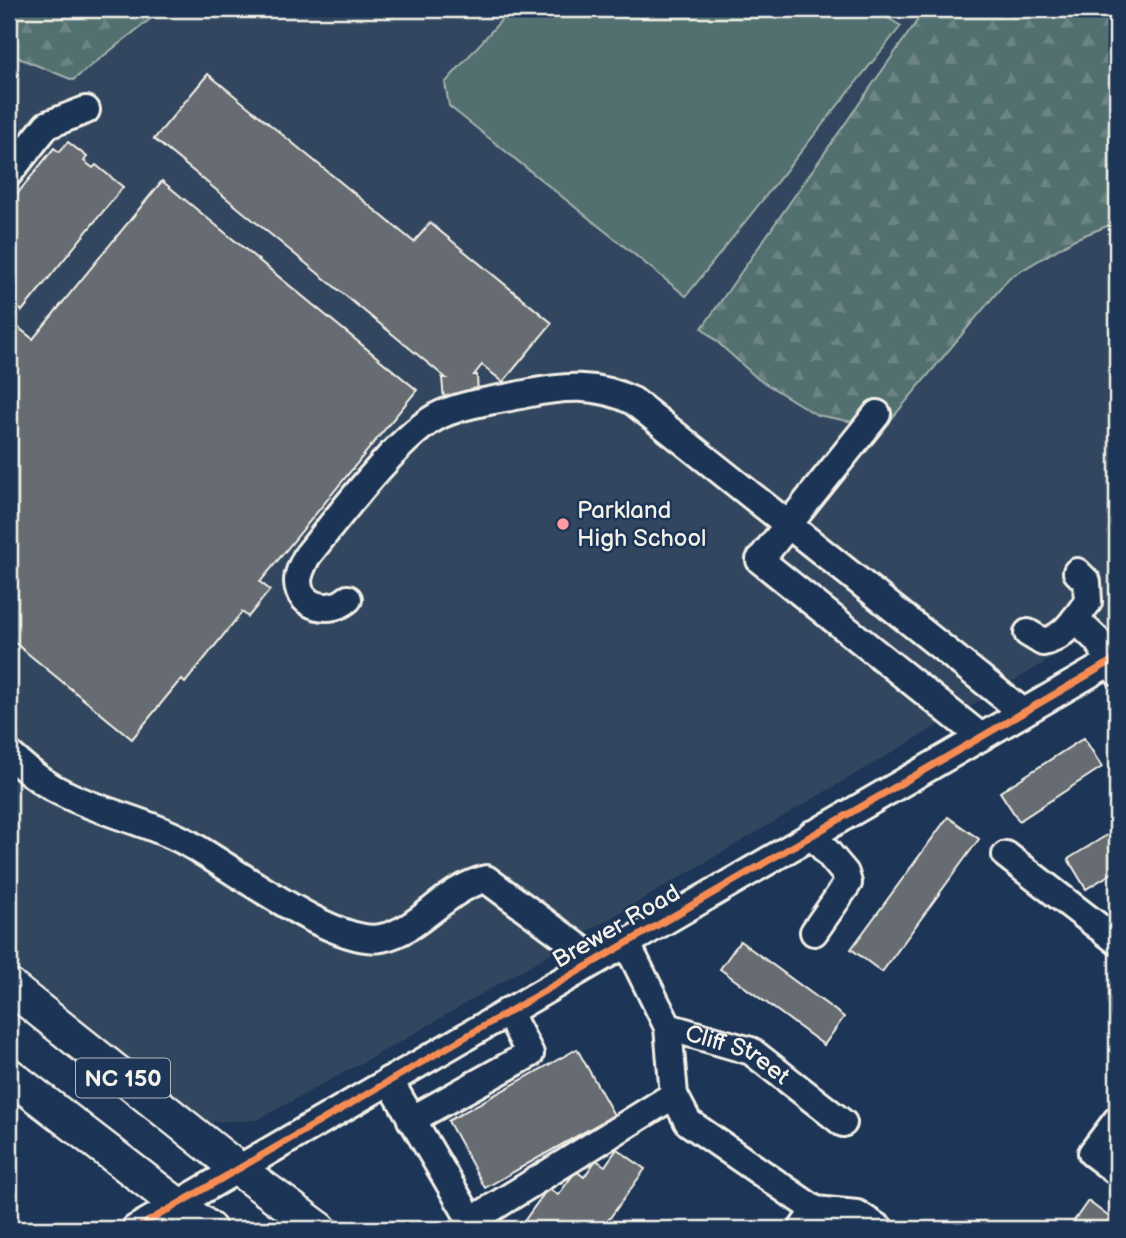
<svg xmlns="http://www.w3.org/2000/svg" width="1126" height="1238" font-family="'Balsamiq Sans',sans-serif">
<defs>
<pattern id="forest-firs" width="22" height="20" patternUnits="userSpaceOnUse" patternTransform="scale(1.75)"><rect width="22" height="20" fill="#53706f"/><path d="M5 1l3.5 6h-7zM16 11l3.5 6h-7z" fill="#6c8584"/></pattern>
</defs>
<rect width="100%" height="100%" fill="#1d3557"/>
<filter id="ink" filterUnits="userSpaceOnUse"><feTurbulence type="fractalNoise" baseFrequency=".0143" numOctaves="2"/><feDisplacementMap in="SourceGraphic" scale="14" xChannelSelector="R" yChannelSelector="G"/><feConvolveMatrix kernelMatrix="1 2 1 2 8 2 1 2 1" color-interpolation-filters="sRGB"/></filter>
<g filter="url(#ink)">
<!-- built -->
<path fill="#33465f" d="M9 9H441L457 15 462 9H905L919 18 702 328 884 428 1009 278 1075 239 1117 222V620L405 1039 257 1120 205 1122 9 960Z"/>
<!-- forest -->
<g fill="url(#forest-firs)" stroke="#a4b0ac" stroke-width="2">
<path d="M9 9H163L73 80 9 54Z"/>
<path d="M905 9H1117V222L1075 239 1009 278 884 428 817 415 758 379 702 328 919 18Z"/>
</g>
<!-- pitch -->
<path fill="#53706f" stroke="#a4b0ac" stroke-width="2" d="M511 9H873L901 26 686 296 449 106 445 83Z"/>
<!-- building -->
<g fill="#666c71" stroke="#f4f1e8" stroke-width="2">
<path d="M208 74 414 242 430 223 552 323 503 382 482 365 474 375H477L478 396 444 399 442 378H446L154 139Z"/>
<path d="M68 142 87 157 84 161 93 168 96 165 123 187 22 311 9 300V204L54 148 59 152Z"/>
<path d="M162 181 417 390 260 582 270 590 248 617 242 612 185 683 181 679 132 739 9 638V327L12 329 15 325 33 339Z"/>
<path d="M1084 738 1102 767 1019 821 1000 792Z"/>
<path d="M948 817 979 839 882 972 851 949Z"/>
<path d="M1117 829V870L1086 889 1068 859Z"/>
<path d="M740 941 844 1017 824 1045 720 969Z"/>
<path d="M577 1049 614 1115 485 1188 448 1121Z"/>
<path d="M617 1149 645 1169 602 1229H530L522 1224 548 1188 558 1195 576 1171 584 1177 596 1160 605 1166Z"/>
<path d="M1088 1201 1117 1223V1229L1069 1228Z"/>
</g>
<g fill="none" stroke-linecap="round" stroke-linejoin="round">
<defs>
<g id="minor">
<path d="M9 173 47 125 86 110"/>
<path d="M877 414 760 560 981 737"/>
<path d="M348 599C333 613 299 609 298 582 298 573 303 564 307 556 337 519 401 432 442 414 467 403 498 400 525 394 563 386 597 383 633 401L1023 712"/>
<path d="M1075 619 1097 640 1117 672"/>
<path d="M1028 633 1043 642C1065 638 1075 618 1088 602L1087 582 1077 572"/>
<path d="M9 754C25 769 45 785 65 794 103 813 146 821 184 841 228 864 334 947 381 938 422 930 442 890 486 879L596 960"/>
<path d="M812 834 845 873 848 883 814 932"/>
<path d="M1006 855 1117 941"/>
<path id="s1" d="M626 942 668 1027 751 1051 843 1123"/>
<path d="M668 1027 674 1095 688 1122 815 1210"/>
<path d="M389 1080 476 1229"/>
<path d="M411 1120 530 1054 508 1011"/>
<path d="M1117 1120 1092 1153 1117 1172"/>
<path d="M471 1221 674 1095"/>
<path d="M135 1229 1117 658"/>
<path d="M802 1229 815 1210 857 1214 880 1229"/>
</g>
<g id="major">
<path d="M9 986 238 1169 320 1229"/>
<path d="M9 1075 209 1229"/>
</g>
</defs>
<!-- minor casing -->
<use href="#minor" stroke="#f4f1e8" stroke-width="32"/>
<!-- major casing -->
<use href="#major" stroke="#f4f1e8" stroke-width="38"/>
<!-- minor -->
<use href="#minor" stroke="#1d3557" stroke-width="26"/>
<!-- major -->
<use href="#major" stroke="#1d3557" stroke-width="33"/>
<defs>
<path id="cycleway" d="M135 1229 1117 658"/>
</defs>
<!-- cycleway casing -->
<use href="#cycleway" stroke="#1d3557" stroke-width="11"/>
<!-- cycleway -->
<use href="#cycleway" stroke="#f68b52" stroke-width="7"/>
</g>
</g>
<!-- markers -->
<circle fill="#ff9aa2" stroke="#1d3557" stroke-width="2.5" cx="563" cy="524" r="7"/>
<g text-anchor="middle" stroke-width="5" stroke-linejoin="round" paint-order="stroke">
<!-- shield labels -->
<rect fill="#1d3557" stroke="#b4b9bc" stroke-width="2" x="76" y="1058.5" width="94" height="39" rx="5"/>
<g font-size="23" font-weight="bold" fill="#f4f1e8">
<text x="123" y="1086">NC 150</text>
</g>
<!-- poi labels -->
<g font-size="24" fill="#f4f1e8" stroke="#1d3557" text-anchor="start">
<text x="577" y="518">Parkland<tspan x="577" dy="28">High School</tspan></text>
</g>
<!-- street labels -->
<g font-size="24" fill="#f4f1e8" stroke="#1d3557">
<text transform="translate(616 926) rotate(-30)" y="8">Brewer Road</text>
<text dy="8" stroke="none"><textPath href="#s1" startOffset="170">Cliff Street</textPath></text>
</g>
</g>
<!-- margin -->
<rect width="1126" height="1238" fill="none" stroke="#1d3557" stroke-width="35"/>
<rect x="18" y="18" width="1091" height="1203" fill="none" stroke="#f4f1e8" stroke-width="2.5" filter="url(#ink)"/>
</svg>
